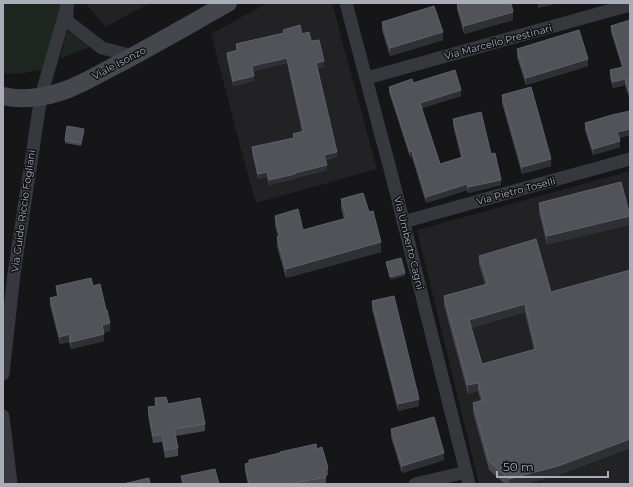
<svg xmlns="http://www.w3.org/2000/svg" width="633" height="487" font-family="Montserrat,sans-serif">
<rect width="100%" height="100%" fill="#161618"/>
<g fill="#222225">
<polygon points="86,3 150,3 105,27"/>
<polygon points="267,3 332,3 377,169 256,203 239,142 211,34"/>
<polygon points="630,171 630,484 479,484 417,230"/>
</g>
<g fill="#1e261f">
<polygon points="3,3 66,3 48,69 16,74 3,73"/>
<polygon points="67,31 90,47 60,59"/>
</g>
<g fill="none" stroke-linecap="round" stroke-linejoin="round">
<g stroke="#37383d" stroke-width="13">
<polyline points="346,3 394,184 469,484"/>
<polyline points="67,9 67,21 102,48 133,56"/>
<polyline points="367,78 630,5"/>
<polyline points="403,222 630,159"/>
<polyline points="3,374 14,274 41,96 68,3"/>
<polyline points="3,416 11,484"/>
<polyline points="415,484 466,472"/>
</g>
<path stroke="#45474d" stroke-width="18" d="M3 96C23 101 47 97 66 90 85 83 106 70 124 61 159 42 194 22 228 3"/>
</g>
<g fill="#47494d" fill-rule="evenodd">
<polygon points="457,3 511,3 513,20 464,34 457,9"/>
<polygon points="630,20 630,100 625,85 613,88 610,77 610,70 622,67 611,32 611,26"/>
<polygon points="382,22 443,40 390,56 382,30"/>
<polygon points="283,30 302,34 311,41 324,67 318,68 337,157 326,160 327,170 295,178 295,179 269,185 267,177 258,179 252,152 252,147 293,138 293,134 302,132 287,63 253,71 254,81 233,86 227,58 227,53 236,51 236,44 283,33"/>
<polygon points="517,49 588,66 526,85 517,57"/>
<polygon points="413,83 461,96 421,108 440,164 461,158 453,125 453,119 491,154 501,185 468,193 467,190 426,203 412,157 410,157 389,92 389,87"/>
<polygon points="502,95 551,166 522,174 502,103"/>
<polygon points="585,123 630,135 619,138 620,147 593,155 585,130"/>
<polygon points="84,132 81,146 65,143 65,140"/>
<polygon points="621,182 547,245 539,212 539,203"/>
<polygon points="341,199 369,212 381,252 286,278 277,246 277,237 278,237 275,225 275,216 303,230 344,219 341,208"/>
<path d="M479 256 551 292 630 270V448L558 475 524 484H505L489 470 473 412V403L481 401 478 391 468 394 444 305V296L485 284 479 264ZM525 312 534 350 482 364 471 328Z"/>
<polygon points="56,286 93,286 110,331 104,332 104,341 71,349 69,342 60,344 50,305 50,298 57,296"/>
<polygon points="372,301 419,406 398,411 372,309"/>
<polygon points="155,398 168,404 205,424 205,431 176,436 178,448 178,456 165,458 162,442 153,443 148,415 148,407 155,406"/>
<polygon points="391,429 444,460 402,473 391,437"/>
<polygon points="317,449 328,468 328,475 326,476 326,484 248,484 245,471 245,464 249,463 249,460"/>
</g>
<g fill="#2f3033">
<polygon points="538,3 560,3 538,8"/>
<polygon points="513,12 513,20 464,34 464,26"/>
<polygon points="443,32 443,40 390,56 390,48"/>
<polygon points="287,58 287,63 252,72 252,66"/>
<polygon points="588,59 588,66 526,85 526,78"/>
<polygon points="324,61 324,67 316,68 316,63"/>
<polygon points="254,76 254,81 233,86 233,81"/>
<polygon points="625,79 625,85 613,88 613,82"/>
<polygon points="461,90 461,96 420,109 420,103"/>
<polygon points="630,129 630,135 617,138 617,132"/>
<polygon points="620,141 620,147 593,155 593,149"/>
<polygon points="412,151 412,157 410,157 410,152"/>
<polygon points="337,152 337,157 324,160 324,155"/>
<polygon points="551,159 551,166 522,174 522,167"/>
<polygon points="327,165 327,170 295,178 295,179 269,185 269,180 295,173"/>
<polygon points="267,172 267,177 258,179 258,174"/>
<polygon points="501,180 501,185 468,193 468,187"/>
<polygon points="467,184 467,190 426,203 426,197"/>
<polygon points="630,216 630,225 547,245 547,236"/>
<polygon points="381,242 381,252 286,278 286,269"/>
<polygon points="405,273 405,276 390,280 390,277"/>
<polygon points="525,304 525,312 469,329 469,320"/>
<polygon points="110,323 110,331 102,333 102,325"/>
<polygon points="69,334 69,342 60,344 60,337"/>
<polygon points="104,334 104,341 71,349 71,342"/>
<polygon points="478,383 478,391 468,394 468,385"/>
<polygon points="419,399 419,406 398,411 398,404"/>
<polygon points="630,439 630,448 558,475 524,484 509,484 509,479"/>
<polygon points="444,453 444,460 402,473 402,466"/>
</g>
<g fill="#525359" stroke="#5f6168" fill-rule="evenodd">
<polygon points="457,3 511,3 513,12 464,26"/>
<polygon points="434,6 443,32 390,48 382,22"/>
<polygon points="630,20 630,94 625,79 613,82 610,70 623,67 611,26"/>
<polygon points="300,25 302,34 309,32 311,41 319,40 324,61 316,63 337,152 324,155 327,165 295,173 295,174 269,180 267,172 258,174 252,147 294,138 293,134 304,131 287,58 252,66 254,76 233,81 227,53 238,50 236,44 284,33 283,30"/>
<polygon points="579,30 588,59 526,78 517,49"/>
<polygon points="455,70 461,90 420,103 440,164 463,157 453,119 481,112 491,154 495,153 501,180 468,187 467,184 426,197 412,151 410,152 389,87 412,79 413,83"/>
<polygon points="531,87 551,159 522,167 502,95"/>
<polygon points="630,111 630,129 617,132 620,141 593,149 585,123 612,115"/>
<polygon points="67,126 84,129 81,143 65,140"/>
<polygon points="621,182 630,216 547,236 539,203"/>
<polygon points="363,193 369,212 373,211 381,242 286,269 277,237 280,236 275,216 298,209 303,230 347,218 341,199"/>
<path d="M536 239 551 292 630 270V439L558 466 509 479 489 461 473 403 483 400 478 383 468 385 444 296 488 284 479 256ZM525 304 536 349 482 364 469 320Z"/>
<polygon points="401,258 405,273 390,277 386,262"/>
<polygon points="91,278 93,286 100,284 106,310 107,310 110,323 102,325 104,334 71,342 69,334 60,337 50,298 58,296 56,286"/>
<polygon points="394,296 419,399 398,404 372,301"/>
<polygon points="166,397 168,404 200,398 205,424 174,429 178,448 165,450 162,434 153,436 148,407 156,406 155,398"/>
<polygon points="434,417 444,453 402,466 391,429"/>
<polygon points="316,444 317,449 322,447 328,468 324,469 326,477 294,483 294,484 249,484 245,464 249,463 249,460 280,453 280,452"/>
<polygon points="215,469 219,484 183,484 181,476"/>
<polygon points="149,478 150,484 123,484"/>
</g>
<g text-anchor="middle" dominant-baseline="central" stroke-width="3" stroke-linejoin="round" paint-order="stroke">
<g font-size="10" fill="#a8adb8" stroke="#111113">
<text transform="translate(498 42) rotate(-15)">Via Marcello Prestinari</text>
<text transform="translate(119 63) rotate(-28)">Viale Isonzo</text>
<text transform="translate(516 191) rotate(-15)">Via Pietro Toselli</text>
<text transform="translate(23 211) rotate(-82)">Via Guido Riccio Fogliani</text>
<text transform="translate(409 243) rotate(76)">Via Umberto Cagni</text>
</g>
</g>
<rect width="633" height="487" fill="none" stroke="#a8adb8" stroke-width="8"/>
<path d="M497 471v6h111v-6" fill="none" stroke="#a8adb8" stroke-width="2"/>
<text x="503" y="471" font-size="12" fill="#a8adb8" stroke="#111113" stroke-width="3" paint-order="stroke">50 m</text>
</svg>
